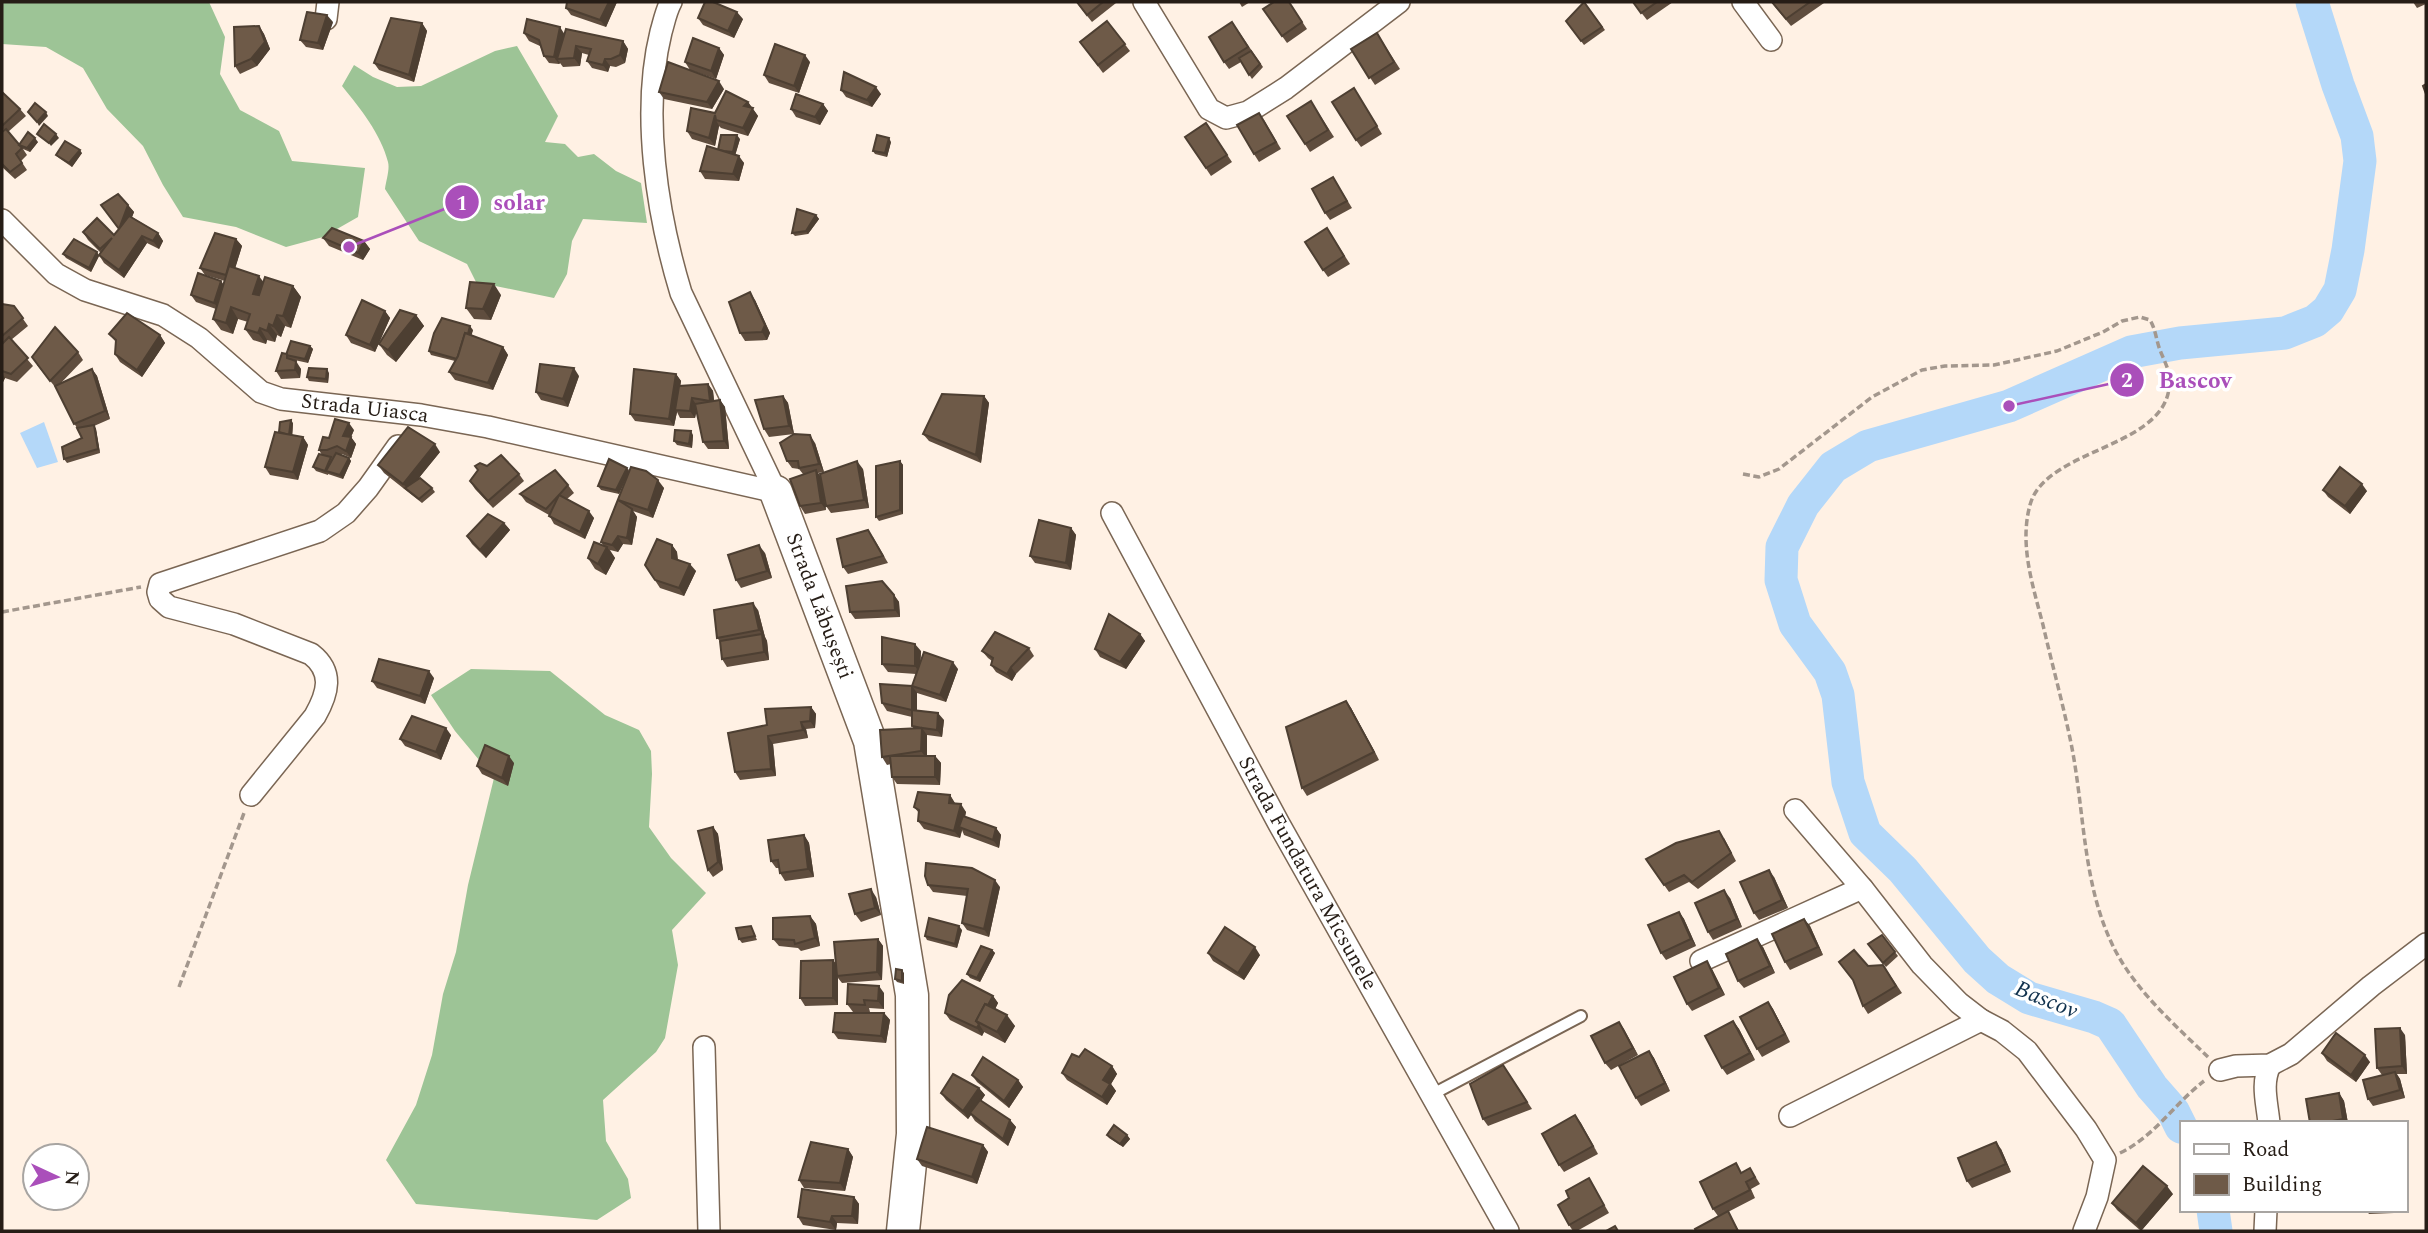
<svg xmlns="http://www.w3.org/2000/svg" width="2428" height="1233" font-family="Spectral,serif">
<rect width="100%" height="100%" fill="#fff1e4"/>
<g fill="#9dc496">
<polygon points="2,2 209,2 225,37 220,74 240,110 279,131 292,161 365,168 358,217 323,237 286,247 236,227 183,217 163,185 143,146 107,109 83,68 46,47 2,44"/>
<path d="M517 46 558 116 545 142 565 144 578 157 594 154 616 171 641 183 647 223 583 219 572 241 567 274 554 298 476 282 467 264 419 241 385 189C386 181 390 169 388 162 381 134 360 108 342 86L354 65 373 77 397 87 421 86 495 51Z"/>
<polygon points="471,669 550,671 605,715 639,730 651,751 652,774 649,827 671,858 706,893 672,930 678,965 665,1038 656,1052 603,1100 606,1141 628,1179 631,1198 597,1220 416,1204 386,1160 416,1105 432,1055 443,994 456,952 468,885 494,778 455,731 431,695"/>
</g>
<polygon fill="#b4d8f9" points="44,422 58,462 37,468 20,433"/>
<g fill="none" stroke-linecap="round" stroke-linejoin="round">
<g stroke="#b4d8f9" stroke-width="33">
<polyline points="2181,1127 2173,1111 2152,1087 2110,1024 2094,1017 2029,998 1998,979 1977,960 1903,870 1865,833 1848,782 1838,695 1830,672 1795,624 1781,580 1782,547 1803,505 1833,467 1868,446 2009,406 2131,352 2180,343 2285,333 2315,321 2328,310 2340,290 2348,250 2360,161 2357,136 2338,85 2312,2"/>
<polyline points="2213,1210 2216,1231"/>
</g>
<g stroke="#7a6654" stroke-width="14">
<polyline id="lane" points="1431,1095 1581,1016"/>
</g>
<g stroke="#7a6654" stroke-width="24">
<g id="street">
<path d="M671 2C666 11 664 22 661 32 641 113 657 214 681 293L776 492"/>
<polyline points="1144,2 1209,109 1226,118 1248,112 1286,88 1399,2"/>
<polyline points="1743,2 1771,40"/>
<polyline points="326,19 328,2"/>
<path id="s1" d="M2 220 56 274 85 290 163 315 199 338 261 392 281 399 421 415 488 427 776 492"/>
<path id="s2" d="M1112 513 1279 824 1508 1231"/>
<path d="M251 795 315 716C328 693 334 672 311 654L234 624 169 607 160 599 158 592 160 584 320 531 346 513 368 488 398 446"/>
<polyline points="1795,810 1862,888 1922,965 1959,1003 1981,1020 2002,1031 2027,1051 2086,1129 2105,1160 2097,1197 2084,1231"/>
<polyline points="1701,961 1862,888"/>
<polyline points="704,1047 709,1231"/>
<polyline points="2220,1070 2236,1066 2270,1065 2291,1054 2371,986 2426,944"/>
<polyline points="1790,1116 1981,1020"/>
<path d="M2269 1123C2267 1102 2261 1084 2270 1065"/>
<polyline points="2265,1231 2266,1210"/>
</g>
</g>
<g stroke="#7a6654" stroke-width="35">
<g id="secondary">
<path id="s3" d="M776 492 870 741 912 995 913 1134 903 1231"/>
</g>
</g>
<g stroke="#a3978d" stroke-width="3.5" stroke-dasharray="7 3.5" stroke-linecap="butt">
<path d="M1743 474 1759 477 1779 469 1872 397 1922 370 1945 366 1994 365 2057 351 2103 332 2122 321 2140 317 2150 320C2156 330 2156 340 2160 350 2163 358 2168 367 2169 375 2178 449 2046 445 2030 505 2019 545 2033 586 2043 625 2052 664 2063 704 2071 743 2085 812 2082 886 2115 950 2137 992 2175 1025 2208 1057"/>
<polyline points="2,612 141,587"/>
<polyline points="179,987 244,813"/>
<path d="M2120 1153C2155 1136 2174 1104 2204 1081"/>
</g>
<use href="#lane" stroke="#fff" stroke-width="10"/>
<use href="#street" stroke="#fff" stroke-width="21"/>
<use href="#secondary" stroke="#fff" stroke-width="32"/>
</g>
<g fill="#5f4d3e">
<polygon points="617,2 606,27 571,15 566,8"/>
<polygon points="1076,2 1115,2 1116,3 1092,22"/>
<polygon points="1239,2 1250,2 1242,7"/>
<polygon points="1289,2 1307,29 1287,43 1263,9"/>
<polygon points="1584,2 1605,30 1584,45 1566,21"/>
<polygon points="1633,2 1673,2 1647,20"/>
<polygon points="1771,2 1823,2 1824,3 1791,26"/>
<polygon points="2413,2 2426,2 2426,4 2417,8"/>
<polygon points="698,18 743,19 734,38 703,25"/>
<polygon points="1107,21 1130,51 1103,73 1080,42"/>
<polygon points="333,22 323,50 306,47 300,40"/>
<polygon points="422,23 427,31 414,82 379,70 374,63"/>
<polygon points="259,26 264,34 270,49 257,66 240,74 235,66"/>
<polygon points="1237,29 1263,67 1252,79 1241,62 1229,69 1224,62"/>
<polygon points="524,33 565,34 623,41 628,49 625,63 616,67 610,66 608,72 592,68 587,61 589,55 582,53 580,66 563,67 560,63 559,64 549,63 544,56 540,46 529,41"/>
<polygon points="1382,41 1400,69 1375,85 1351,49"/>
<polygon points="719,48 724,55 716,79 690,70 685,62"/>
<polygon points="810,62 799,93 769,83 764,75"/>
<polygon points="724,89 712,109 664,99 659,92"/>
<polygon points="841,90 881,94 872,107 846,97"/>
<polygon points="2,92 20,109 26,116 8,132 19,144 38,142 30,152 23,149 27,155 21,161 27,170 15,179 2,167 2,132 4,131 2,128"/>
<polygon points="1359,96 1382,134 1361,147 1356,140"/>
<polygon points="748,102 758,116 748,136 721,128 719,126 715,146 692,139 687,131 715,113"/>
<polygon points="823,104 828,111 820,125 796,117 791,109"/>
<polygon points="1316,109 1334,137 1310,152 1305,144"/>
<polygon points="1264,120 1281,149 1259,162 1254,154"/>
<polygon points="1206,123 1232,162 1211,176 1185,137"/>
<polygon points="740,139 735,155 744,163 739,181 705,179 700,171 718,149"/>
<polygon points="891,142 887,157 875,154 873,151"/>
<polygon points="82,153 72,167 59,158 56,155"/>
<polygon points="1333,177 1352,208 1330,220 1325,213"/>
<polygon points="128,205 134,212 132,217 158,233 163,241 159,249 147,243 124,278 104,263 99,255 101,253 88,240 83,232 114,235 119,229"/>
<polygon points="816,215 819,219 808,234 795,236 792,233"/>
<polygon points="1332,236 1350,264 1328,277 1323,270"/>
<polygon points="323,238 364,241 370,249 363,260 329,246"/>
<polygon points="236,239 242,246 235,268 263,282 293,286 301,297 291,328 285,326 281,337 277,335 275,342 267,340 266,344 253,340 245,329 248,322 238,319 233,334 221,330 213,319 216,309 196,302 191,295 224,284 225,281 205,275 200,268"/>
<polygon points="97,252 99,256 91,272 66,258 63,254"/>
<polygon points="501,295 491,320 474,319 466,308"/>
<polygon points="755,300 770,333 767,340 745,341 740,333"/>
<polygon points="2,304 14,306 28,326 11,340 33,366 17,382 5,378 2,384"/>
<polygon points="385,311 390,318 375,352 351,343 346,335"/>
<polygon points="416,315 424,326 396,362 387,355 379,344"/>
<polygon points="473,330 471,335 503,347 508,355 493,390 455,380 449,372 455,361 431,355 429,351"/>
<polygon points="109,334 160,335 165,343 142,377 120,362 115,354 116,342"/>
<polygon points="310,346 313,349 308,363 290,359 301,369 300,378 281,379 276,371 287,354"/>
<polygon points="78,352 83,360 60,384 92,369 97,376 110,419 94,426 96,429 100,453 67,463 64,459 82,438 56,388 37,365"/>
<polygon points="329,373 328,383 309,381 307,377"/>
<polygon points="676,374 681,381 680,386 708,384 713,391 714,401 720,400 725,407 729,449 708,449 703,442 697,410 695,418 680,418 677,412 674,426 635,421 630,414"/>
<polygon points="579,376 568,407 541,400 536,392"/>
<polygon points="783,396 788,403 794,434 769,437 764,429"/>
<polygon points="984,396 989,403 981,463 929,441 923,434"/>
<polygon points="293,423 292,435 303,437 308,445 298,480 270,475 265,467 279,432"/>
<polygon points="354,430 351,437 356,444 351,458 342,454 341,455 349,458 351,461 343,479 328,474 328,475 316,471 313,467 322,455 319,450 329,438"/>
<polygon points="693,435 692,448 677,445 674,441"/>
<polygon points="815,443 824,472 818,473 820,477 863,469 869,508 831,513 826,506 822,485 826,510 805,514 800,506 803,474 799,469 792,468 787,461"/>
<polygon points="440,452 418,479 432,488 435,492 422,503 384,473 378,465"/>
<polygon points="900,461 903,465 903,514 879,521 876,517"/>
<polygon points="487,466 519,474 524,481 493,508 475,489 470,481 478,470"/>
<polygon points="631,467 664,488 653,518 633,511 637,517 632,545 623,544 618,552 610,550 615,558 606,575 595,569 588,558 603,545 601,542"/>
<polygon points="627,468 629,472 619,494 601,490 598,486"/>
<polygon points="568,485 574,493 567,499 594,518 585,539 554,524 549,515 526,502 520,494"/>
<polygon points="2323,490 2367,491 2350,514 2328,497"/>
<polygon points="504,523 510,530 486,558 472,544 467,536"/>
<polygon points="1071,528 1076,535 1071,570 1035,563 1030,556"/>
<polygon points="873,537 888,563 848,574 843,567"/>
<polygon points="672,545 677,552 678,560 696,571 684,596 660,588 645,565"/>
<polygon points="765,553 772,578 741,588 736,580"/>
<polygon points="894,595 899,602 900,617 855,619 850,612"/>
<polygon points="758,610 765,637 767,641 769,660 727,667 722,659 720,641 717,638"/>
<polygon points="1140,634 1145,641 1126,669 1100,657 1095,649"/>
<polygon points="1029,648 1034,656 1016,674 1012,681 996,672 991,665 992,661 988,658 982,651"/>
<polygon points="921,651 920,662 958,669 946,702 917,693 917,711 944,720 942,737 927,735 927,756 935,756 941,763 940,785 897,784 892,777 891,764 887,765 882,757 913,728 912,726 912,717 887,711 882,703 912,686 916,674 888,672 882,664"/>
<polygon points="434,678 425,704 377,688 372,681"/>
<polygon points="1346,701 1351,708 1379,760 1307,796 1302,788"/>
<polygon points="811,707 816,714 815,728 806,729 808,738 773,744 776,776 740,780 735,772 767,725"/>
<polygon points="451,735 441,760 405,746 400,739"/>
<polygon points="514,763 508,786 482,774 477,766"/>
<polygon points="950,795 955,804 966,812 965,817 996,828 1001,835 999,848 964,835 962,830 960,838 924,829 918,821 919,813 914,807"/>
<polygon points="713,827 718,834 723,870 713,877 708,870"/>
<polygon points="804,835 809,843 814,877 785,881 780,873 779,868 776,868 771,861"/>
<polygon points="1724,838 1736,861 1698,889 1689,882 1669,892 1646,859"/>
<polygon points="1774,877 1788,908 1759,920 1754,913"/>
<polygon points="928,885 1000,887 989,937 967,930 962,923 967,896 933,892"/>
<polygon points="876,897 881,915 861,922 855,914"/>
<polygon points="1730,898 1742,927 1713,940 1708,932"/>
<polygon points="1679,912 1684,919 1696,946 1666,960 1661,953"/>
<polygon points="810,916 816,924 820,946 801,951 798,948 779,946 773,939"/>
<polygon points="1804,919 1810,926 1823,955 1790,970 1785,962"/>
<polygon points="751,926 757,940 742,943 739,939"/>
<polygon points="962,930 957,948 927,940 925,936"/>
<polygon points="1882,935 1898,956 1886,967 1868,944"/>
<polygon points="878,939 883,946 882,980 842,983 838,978 838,1005 805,1006 800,998 833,960 836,964"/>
<polygon points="1763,947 1775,973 1744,988 1738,981"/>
<polygon points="992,950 995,953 980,982 970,978 967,974"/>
<polygon points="1208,953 1260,955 1244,980 1213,961"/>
<polygon points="1883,965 1902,993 1868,1014 1863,1006 1868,966"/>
<polygon points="1712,969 1725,995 1692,1011 1687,1004"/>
<polygon points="904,973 904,984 897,982 895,979"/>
<polygon points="884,993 884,1009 869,1008 870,1012 853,1012 847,1004"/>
<polygon points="993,996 998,1003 995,1009 1015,1026 1005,1043 984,1032 982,1036 950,1020 945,1013"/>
<polygon points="1768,1002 1773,1009 1790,1042 1762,1057 1757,1049"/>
<polygon points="884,1013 890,1020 886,1043 838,1039 833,1032"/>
<polygon points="1733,1021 1739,1029 1755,1060 1727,1075 1722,1068"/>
<polygon points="1619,1022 1638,1055 1611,1070 1605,1063"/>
<polygon points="2405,1035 2407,1074 2397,1074 2400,1079 2405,1098 2373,1106 2368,1099 2382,1075 2377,1068"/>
<polygon points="1649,1051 1654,1058 1670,1091 1641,1106 1636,1098"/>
<polygon points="2322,1053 2370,1062 2356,1082 2327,1061"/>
<polygon points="1079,1057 1112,1066 1117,1074 1111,1084 1116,1091 1107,1105 1067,1080 1062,1073"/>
<polygon points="1508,1072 1532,1109 1488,1126 1483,1119"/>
<polygon points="972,1075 1018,1080 1023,1087 1009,1108 977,1082"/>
<polygon points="979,1088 985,1095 981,1101 1010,1120 1016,1127 1008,1146 975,1121 971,1115 968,1119 946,1100 941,1093"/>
<polygon points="2339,1093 2344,1101 2348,1123 2310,1123"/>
<polygon points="1575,1115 1598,1154 1564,1172 1559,1165"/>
<polygon points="1107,1135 1127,1135 1130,1139 1123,1147 1109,1138"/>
<polygon points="983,1145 988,1152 977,1184 922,1166 917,1159"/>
<polygon points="848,1149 853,1157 845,1191 804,1188 799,1180"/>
<polygon points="2001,1149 2011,1172 1972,1188 1967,1181"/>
<polygon points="1742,1172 1755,1176 1760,1184 1751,1189 1755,1198 1728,1212 1739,1231 1696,1231 1718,1216 1713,1209"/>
<polygon points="1589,1178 1609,1213 1577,1231 1573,1231 1569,1225 1569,1198"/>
<polygon points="2173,1194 2141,1231 2117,1210 2112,1203"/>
<polygon points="854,1197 859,1204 858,1224 837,1223 836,1230 803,1225 798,1217"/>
<polygon points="2366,1210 2394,1210 2394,1213 2369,1214"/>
</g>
<g fill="#4d3f32">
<polygon points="609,2 617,2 606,27 600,20"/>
<polygon points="737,12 743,19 734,38 728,31"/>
<polygon points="327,15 333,22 323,50 318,43"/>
<polygon points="422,23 427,31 414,82 409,75"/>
<polygon points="259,26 264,34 270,49 257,66 251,59"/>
<polygon points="560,27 565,35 557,59 560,63 559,64 554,57"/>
<polygon points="623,41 628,49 625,63 620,55"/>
<polygon points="576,46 582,53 580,66 574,58"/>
<polygon points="719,48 724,55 716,79 711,71"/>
<polygon points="805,55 810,62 799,93 794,86"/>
<polygon points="605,59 610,66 608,72 603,65"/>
<polygon points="719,81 724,89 712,109 707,102"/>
<polygon points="876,87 881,94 872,107 867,100"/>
<polygon points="748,102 758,116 748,136 743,128 744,106"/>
<polygon points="823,104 828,111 820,125 815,117"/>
<polygon points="46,112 48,116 39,126 37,122"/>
<polygon points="715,115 716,120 719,126 715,146 709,138"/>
<polygon points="56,134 59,138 51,146 49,143"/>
<polygon points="737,135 740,139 735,156 733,152"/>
<polygon points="35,138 38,142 30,152 27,148"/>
<polygon points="889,138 891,142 887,157 885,153"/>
<polygon points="80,150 82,153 72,167 69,163"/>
<polygon points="739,156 744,163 739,181 733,174"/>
<polygon points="128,205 134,212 124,237 119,229"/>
<polygon points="816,215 819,219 808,234 806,231"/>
<polygon points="158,233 163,241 159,249 153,241"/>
<polygon points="142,236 147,243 124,278 119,270"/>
<polygon points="236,239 242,246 231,282 226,275"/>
<polygon points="364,241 370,249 363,260 358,253"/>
<polygon points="97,252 99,256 91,272 89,268"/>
<polygon points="259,276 267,287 261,305 253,294"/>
<polygon points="221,281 227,289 220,310 214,303"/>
<polygon points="494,284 501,295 491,320 483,309"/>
<polygon points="293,286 301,297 291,328 283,316"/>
<polygon points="750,292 755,300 770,333 767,340 762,332"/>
<polygon points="231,307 238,319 233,334 226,323"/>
<polygon points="385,311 390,318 375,352 370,345"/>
<polygon points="277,315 285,326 281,337 273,326"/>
<polygon points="416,315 424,326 396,362 388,350"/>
<polygon points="269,324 277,335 275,342 267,331"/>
<polygon points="470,326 473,330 464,363 461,360"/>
<polygon points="260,328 267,340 266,344 258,333"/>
<polygon points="160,335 165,343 142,377 137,370"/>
<polygon points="310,346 313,349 308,363 305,359"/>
<polygon points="503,347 508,355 493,390 488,383"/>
<polygon points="296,361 301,369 300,378 295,370"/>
<polygon points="574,368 579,376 568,407 563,399"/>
<polygon points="92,369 97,376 110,419 105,411"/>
<polygon points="327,369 329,373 328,383 326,379"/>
<polygon points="2,373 5,378 2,384"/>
<polygon points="676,374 681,381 677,410 675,410 677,412 674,426 669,419"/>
<polygon points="708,384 713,391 715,409 710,401"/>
<polygon points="783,396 788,403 794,434 789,426"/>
<polygon points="984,396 989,403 981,463 976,455"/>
<polygon points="692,398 697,406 695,418 690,411"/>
<polygon points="720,400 725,407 729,449 724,441"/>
<polygon points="291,420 293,423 292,441 289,438"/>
<polygon points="349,423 354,430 351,437 356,444 351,458 346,451 343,436"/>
<polygon points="94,425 96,429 100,453 98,449"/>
<polygon points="691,431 693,435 692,448 689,444"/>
<polygon points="810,435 815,443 824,472 819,464"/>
<polygon points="303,437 308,445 298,480 293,472"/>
<polygon points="435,444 440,452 409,490 403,484"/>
<polygon points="349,458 351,461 343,479 340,475"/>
<polygon points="857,461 863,469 869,508 864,500"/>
<polygon points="900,461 903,465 903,514 900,510"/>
<polygon points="627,468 629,472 619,494 616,490"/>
<polygon points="816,470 821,477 826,510 821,503"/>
<polygon points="658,480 664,488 653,518 648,510"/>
<polygon points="2362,484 2367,491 2350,514 2345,506"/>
<polygon points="632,509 637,517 632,545 627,538"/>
<polygon points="589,511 594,518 585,539 580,532"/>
<polygon points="504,523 510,530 486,558 480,550"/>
<polygon points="1071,528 1076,535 1071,570 1066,563"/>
<polygon points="618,536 623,544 618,552 612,545"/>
<polygon points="672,545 677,552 678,566 672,558"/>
<polygon points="759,545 765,553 772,578 767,571"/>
<polygon points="607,547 615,558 606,575 598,564"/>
<polygon points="690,564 696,571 684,596 679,588"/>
<polygon points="894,595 899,602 900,617 895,610"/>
<polygon points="753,603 758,610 765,637 767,641 769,660 764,652 762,634 759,630"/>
<polygon points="1140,634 1145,641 1126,669 1120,662"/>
<polygon points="915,644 921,651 920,674 915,666"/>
<polygon points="953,662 958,669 946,702 940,695"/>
<polygon points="1011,667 1016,674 1012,681 1007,674"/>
<polygon points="429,671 434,678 425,704 420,696"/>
<polygon points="912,686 917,693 917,718 912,710"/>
<polygon points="1346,701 1351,708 1379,760 1374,752"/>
<polygon points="811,707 816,714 815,728 810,721"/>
<polygon points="938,713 944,720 942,737 937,730"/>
<polygon points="801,722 806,729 808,738 803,730"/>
<polygon points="446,728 451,735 441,760 436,752"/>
<polygon points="922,728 927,735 927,759 921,751"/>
<polygon points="768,736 773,744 776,776 771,769"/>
<polygon points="509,756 514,763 508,786 502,778"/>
<polygon points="935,756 941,763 940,785 935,777"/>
<polygon points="950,795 955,803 954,810 949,803"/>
<polygon points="961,804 966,812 962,828 959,827 962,830 960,838 954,831"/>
<polygon points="713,827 718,834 723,870 718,862"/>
<polygon points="996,828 1001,835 999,848 993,840"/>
<polygon points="804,835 809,843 814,877 808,869"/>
<polygon points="1769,870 1774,877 1788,908 1782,900"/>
<polygon points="995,880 1000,887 989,937 984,929"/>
<polygon points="871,889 876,897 881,915 875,908"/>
<polygon points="1724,890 1730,898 1742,927 1737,919"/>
<polygon points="1679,912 1684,919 1696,946 1691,939"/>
<polygon points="810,916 816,924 820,946 815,938"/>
<polygon points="1804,919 1810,926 1823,955 1818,947"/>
<polygon points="959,926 962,930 957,948 955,944"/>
<polygon points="878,939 883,946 882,980 877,972"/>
<polygon points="1757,939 1763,947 1775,973 1770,966"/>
<polygon points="1255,947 1260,955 1244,980 1238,973"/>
<polygon points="992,950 995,953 980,982 977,978"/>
<polygon points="833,960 838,967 837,976 838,978 838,1005 833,998"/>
<polygon points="1707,961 1712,969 1725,995 1719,988"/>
<polygon points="902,970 904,973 904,984 902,981"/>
<polygon points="879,986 884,993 884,1009 878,1001"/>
<polygon points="993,996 998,1003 987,1026 979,1023"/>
<polygon points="1768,1002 1773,1009 1790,1042 1785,1034"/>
<polygon points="884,1013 890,1020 886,1043 881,1036"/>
<polygon points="1007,1015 1015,1026 1005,1043 997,1032"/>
<polygon points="1733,1021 1739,1029 1755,1060 1750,1053"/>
<polygon points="1619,1022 1624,1029 1638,1055 1633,1048"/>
<polygon points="979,1024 984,1032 982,1036 977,1028"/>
<polygon points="2400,1028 2405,1035 2407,1074 2402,1066"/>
<polygon points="1649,1051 1654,1058 1670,1091 1665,1083"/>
<polygon points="2365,1055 2370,1062 2356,1082 2351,1075"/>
<polygon points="1112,1066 1117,1074 1111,1084 1116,1091 1107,1105 1102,1097 1103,1080"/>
<polygon points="2395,1072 2400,1079 2405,1098 2400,1090"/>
<polygon points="1018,1080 1023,1087 1009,1108 1004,1101"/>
<polygon points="979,1088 985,1095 968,1119 963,1111"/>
<polygon points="2339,1093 2344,1101 2348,1123 2346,1123 2343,1119"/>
<polygon points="1575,1115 1581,1123 1598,1154 1593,1146"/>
<polygon points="1010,1120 1016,1127 1008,1146 1003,1139"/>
<polygon points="1127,1135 1130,1139 1123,1147 1120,1144"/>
<polygon points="1996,1142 2001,1149 2011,1172 2006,1164"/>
<polygon points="983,1145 988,1152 977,1184 972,1177"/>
<polygon points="848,1149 853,1157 845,1191 840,1183"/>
<polygon points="2167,1186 2173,1194 2141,1231 2136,1223"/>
<polygon points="854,1197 859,1204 858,1224 852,1216"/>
<polygon points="832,1216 837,1223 836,1230 830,1222"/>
</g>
<g fill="#6e5a48" stroke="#4d3f32" stroke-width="2">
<polygon points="567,2 609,2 600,20 566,8"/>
<polygon points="705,2 713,2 737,12 728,31 698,18"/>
<polygon points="1077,2 1103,2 1087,15"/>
<polygon points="1274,2 1289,2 1302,22 1282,36 1263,9"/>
<polygon points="1584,2 1602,27 1581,41 1566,21"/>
<polygon points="1633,2 1657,2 1641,13"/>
<polygon points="1772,2 1810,2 1786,19"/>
<polygon points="307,12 327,15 318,43 300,40"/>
<polygon points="391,18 422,23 409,75 374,63"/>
<polygon points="527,19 560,27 554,57 544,56 539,40 524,33"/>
<polygon points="1107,21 1125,44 1098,65 1080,42"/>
<polygon points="1232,22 1248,47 1224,62 1209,37"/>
<polygon points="259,26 265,42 251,59 235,66 234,27"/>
<polygon points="566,29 623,41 620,55 611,59 605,59 603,65 587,61 591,49 576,46 574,58 557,59"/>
<polygon points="1377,33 1394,62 1369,78 1351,49"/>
<polygon points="693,38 719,48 711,71 685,62"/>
<polygon points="775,44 805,55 794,86 764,75"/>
<polygon points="1251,51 1260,64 1249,75 1239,58"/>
<polygon points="668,62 719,81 707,102 659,92"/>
<polygon points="844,72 876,87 867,100 841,90"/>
<polygon points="2426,84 2426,94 2423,86"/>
<polygon points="1354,88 1377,126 1356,140 1332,102"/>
<polygon points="726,91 748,102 744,106 753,108 743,128 716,120 715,115 709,138 687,131 691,108 715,113"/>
<polygon points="2,92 20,109 2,126"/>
<polygon points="796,94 823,104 815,117 791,109"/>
<polygon points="1311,101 1328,130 1305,144 1287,116"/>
<polygon points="35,103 46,112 37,122 28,112"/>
<polygon points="1259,113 1276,142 1254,154 1237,125"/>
<polygon points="1206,123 1227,155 1206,168 1185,137"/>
<polygon points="44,124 56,134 49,143 37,134"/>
<polygon points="6,129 22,148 16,154 22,163 10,172 2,164 2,132"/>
<polygon points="28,132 35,138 27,148 19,145"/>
<polygon points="721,135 737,135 733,152 724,151 718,150"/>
<polygon points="877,135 889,138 885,153 873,151"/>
<polygon points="65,141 80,150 69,163 56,155"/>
<polygon points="707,146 739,156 733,174 700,171"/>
<polygon points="1333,177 1347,201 1325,213 1312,189"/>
<polygon points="118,194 128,205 119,229 129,216 158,233 153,241 142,236 119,270 99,255 112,238 100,249 83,232 97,218 114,235 119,229 101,205"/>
<polygon points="797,209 816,215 806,231 792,233"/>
<polygon points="332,228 364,241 358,253 323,238"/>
<polygon points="1327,228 1344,256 1323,270 1305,242"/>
<polygon points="215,233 236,239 226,275 200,268"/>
<polygon points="74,239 97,252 89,268 63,254"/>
<polygon points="229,266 259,276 253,294 259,295 265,277 293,286 283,316 277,315 273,326 269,324 267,331 260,328 258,333 245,329 250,314 231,307 226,323 213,319"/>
<polygon points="198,273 221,281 214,303 191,295"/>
<polygon points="470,282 494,284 483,309 466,308"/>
<polygon points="750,292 765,325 762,332 740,333 729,302"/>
<polygon points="362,300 385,311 370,345 346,335"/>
<polygon points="2,304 14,306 23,318 2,336"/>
<polygon points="400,310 416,315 388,350 379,344"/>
<polygon points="127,313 160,335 137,370 115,354 116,340 109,334"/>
<polygon points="442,318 470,326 468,334 465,333 457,359 429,351 434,333"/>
<polygon points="55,327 78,352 50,381 32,357"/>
<polygon points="465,333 503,347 488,383 449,372 458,356"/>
<polygon points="9,337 28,358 11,374 2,371 2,344"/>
<polygon points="291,341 310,346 305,359 286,355"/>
<polygon points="282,353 287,354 287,358 296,361 295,370 276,371"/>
<polygon points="540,364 574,368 563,399 536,392"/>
<polygon points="309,368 327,369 326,379 307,377"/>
<polygon points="92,369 105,411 74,424 55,386"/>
<polygon points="634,369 676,374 669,419 630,414"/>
<polygon points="708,384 710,401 692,398 690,411 675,410 679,386"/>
<polygon points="942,394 984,396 976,455 923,434"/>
<polygon points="783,396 789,426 764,429 755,400"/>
<polygon points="720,400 724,441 703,442 695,404"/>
<polygon points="335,419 349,423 343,436 351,437 346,451 337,446 327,450 319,450 323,437 329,438"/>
<polygon points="291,420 289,435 279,432 280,422"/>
<polygon points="94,425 98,449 64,459 62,447 82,438 77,428"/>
<polygon points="408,427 435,444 403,484 378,465"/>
<polygon points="675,430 691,431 689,444 674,441"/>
<polygon points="275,432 303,437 293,472 265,467"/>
<polygon points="794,434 810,435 819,464 799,468 798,461 787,461 780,443"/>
<polygon points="336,453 349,458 340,475 326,471"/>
<polygon points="319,454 331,457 325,471 313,467"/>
<polygon points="501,455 519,474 488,501 470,481 478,470 475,466 480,463 487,466"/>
<polygon points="609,459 627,468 616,490 598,486"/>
<polygon points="857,461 864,500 826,506 820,474"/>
<polygon points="900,461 900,510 876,517 876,466"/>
<polygon points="631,467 646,471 658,480 648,510 618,500 632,509 627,538 618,536 612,545 601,542"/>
<polygon points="2340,467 2362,484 2345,506 2323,490"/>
<polygon points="555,470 568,485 559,495 589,511 580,532 549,516 559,495 546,509 520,494"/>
<polygon points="816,470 821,503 800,506 790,479"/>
<polygon points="420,478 432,488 419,499 405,488"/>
<polygon points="488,514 504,523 480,550 467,536"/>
<polygon points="1039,520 1071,528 1066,563 1030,556"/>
<polygon points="868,530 883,556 843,567 837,539"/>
<polygon points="657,539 672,545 672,558 690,564 679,588 655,580 645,565"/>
<polygon points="594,542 607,547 598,564 588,558"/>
<polygon points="759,545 767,571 736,580 728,555"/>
<polygon points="882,581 894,595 895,610 850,612 846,586"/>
<polygon points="753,603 759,630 717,638 714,610"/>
<polygon points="1109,614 1140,634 1120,662 1095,649"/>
<polygon points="995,632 1029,648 1011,667 1007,674 991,665 993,658 982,651"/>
<polygon points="762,634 764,652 722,659 720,641"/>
<polygon points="882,637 915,644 915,666 882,664"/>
<polygon points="924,652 953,662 940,695 912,686"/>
<polygon points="379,659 429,671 420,696 372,681"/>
<polygon points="880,684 912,686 912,710 938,713 937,730 922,728 921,751 882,757 880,730 922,728 912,726 912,710 882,703"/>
<polygon points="1346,701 1374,752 1302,788 1286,727"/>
<polygon points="811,707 810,721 801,722 803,730 768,736 771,769 735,772 728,733 767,725 765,709"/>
<polygon points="412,716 446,728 436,752 400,739"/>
<polygon points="485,745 509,756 502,778 477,766"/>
<polygon points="890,756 935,756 935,777 892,777"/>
<polygon points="918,792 950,795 949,803 961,804 954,831 918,821 919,810 914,807"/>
<polygon points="963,816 996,828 993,840 959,827"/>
<polygon points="713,827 718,862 708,870 698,831"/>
<polygon points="1719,831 1731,853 1692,882 1684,875 1664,885 1646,859 1676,843"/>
<polygon points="804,835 808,869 780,873 778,860 771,861 768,840"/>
<polygon points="926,863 972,868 995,880 984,929 962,923 968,889 928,885 925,876"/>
<polygon points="1769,870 1782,900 1754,913 1740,882"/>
<polygon points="871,889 875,908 855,914 849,894"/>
<polygon points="1724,890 1737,919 1708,932 1695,903"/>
<polygon points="1679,912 1691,939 1661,953 1648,925"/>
<polygon points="810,916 815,938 795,944 794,940 773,939 773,918"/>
<polygon points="929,918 959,926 955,944 925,936"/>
<polygon points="1804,919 1818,947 1785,962 1772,934"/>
<polygon points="751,926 755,936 739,939 736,928"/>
<polygon points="1225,927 1255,947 1238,973 1208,953"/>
<polygon points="1882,935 1895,952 1883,963 1868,944"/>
<polygon points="878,939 877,972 837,976 834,942"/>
<polygon points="1757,939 1770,966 1738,981 1726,954"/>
<polygon points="981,946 992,950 977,978 967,974"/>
<polygon points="1854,950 1868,966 1883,965 1896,986 1863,1006 1853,980 1839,962"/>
<polygon points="833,960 833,998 800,998 801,961"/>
<polygon points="1707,961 1719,988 1687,1004 1674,977"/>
<polygon points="896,969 902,970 902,981 895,979"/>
<polygon points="962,980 993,996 988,1005 985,1004 976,1021 979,1024 977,1028 945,1013 949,995"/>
<polygon points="848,984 879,986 878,1001 864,1000 865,1005 847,1004"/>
<polygon points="1768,1002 1785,1034 1757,1049 1740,1017"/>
<polygon points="985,1004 1007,1015 997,1032 976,1021"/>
<polygon points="835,1013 884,1013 881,1036 833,1032"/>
<polygon points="1733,1021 1750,1053 1722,1068 1705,1036"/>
<polygon points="1619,1022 1633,1048 1605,1063 1591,1036"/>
<polygon points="2400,1028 2402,1066 2377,1068 2375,1029"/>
<polygon points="2336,1033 2365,1055 2351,1075 2322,1053"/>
<polygon points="1085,1049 1112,1066 1103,1080 1110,1084 1102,1097 1062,1073 1072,1054 1079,1057"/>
<polygon points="1649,1051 1665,1083 1636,1098 1619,1066"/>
<polygon points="983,1057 1018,1080 1004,1101 972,1075"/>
<polygon points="1503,1065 1527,1102 1483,1119 1470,1084"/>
<polygon points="2395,1072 2400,1090 2368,1099 2363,1080"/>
<polygon points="953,1074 979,1088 963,1111 941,1093"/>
<polygon points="2339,1093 2343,1119 2322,1123 2310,1123 2306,1099"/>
<polygon points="980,1100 1010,1120 1003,1139 970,1113"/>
<polygon points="1575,1115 1593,1146 1559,1165 1542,1134"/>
<polygon points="1114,1125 1127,1135 1120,1144 1107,1135"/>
<polygon points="927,1127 983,1145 972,1177 917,1159"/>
<polygon points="811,1142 848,1149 840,1183 799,1180"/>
<polygon points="1996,1142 2006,1164 1967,1181 1958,1158"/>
<polygon points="1736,1163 1741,1173 1750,1168 1755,1177 1746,1182 1750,1190 1713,1209 1700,1182"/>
<polygon points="2143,1166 2167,1186 2136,1223 2112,1203"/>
<polygon points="1589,1178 1604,1205 1569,1225 1558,1205 1569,1198 1566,1191"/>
<polygon points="802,1189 854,1197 852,1216 832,1216 830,1222 798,1217"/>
<polygon points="1728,1211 1738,1231 1696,1231 1695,1229"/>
<polygon points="1615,1226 1618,1231 1606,1231"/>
</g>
<g text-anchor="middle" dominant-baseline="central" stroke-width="7" stroke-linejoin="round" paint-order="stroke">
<g font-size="21" fill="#261d16" stroke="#fff">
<text stroke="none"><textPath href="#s1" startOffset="422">Strada Uiasca</textPath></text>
<text stroke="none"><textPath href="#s3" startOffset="122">Strada Lăbușești</textPath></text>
<text stroke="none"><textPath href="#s2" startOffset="410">Strada Fundatura Micsunele</textPath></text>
</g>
<g font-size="23" font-style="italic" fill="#10314d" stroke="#fff">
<text transform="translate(2046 1000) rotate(22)">Bascov</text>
</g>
</g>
<path fill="none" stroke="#aa4fba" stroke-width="2.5" d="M349 247L462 202M2009 406L2127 380"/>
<g fill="#aa4fba" stroke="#fff" stroke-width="2.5">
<circle cx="349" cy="247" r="7"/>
<circle cx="2009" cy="406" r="7"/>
<circle cx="462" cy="202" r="18"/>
<circle cx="2127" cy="380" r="18"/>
</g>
<g font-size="21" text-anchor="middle" font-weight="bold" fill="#fff">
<text x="462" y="210">1</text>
<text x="2127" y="387">2</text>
</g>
<g font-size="23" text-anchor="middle" font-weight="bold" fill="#aa4fba" stroke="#fff" stroke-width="7" stroke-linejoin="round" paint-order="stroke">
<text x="519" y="210">solar</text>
<text x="2195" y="388">Bascov</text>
</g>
<rect width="2428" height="1233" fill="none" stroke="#261d16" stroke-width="7"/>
<rect x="2180" y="1121" width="228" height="91" fill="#ffffff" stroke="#a8a5a2" stroke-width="2"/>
<rect x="2194" y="1144" width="35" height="10" fill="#ffffff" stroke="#a8a5a2" stroke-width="2"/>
<text x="2242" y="1156" font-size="21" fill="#261d16">Road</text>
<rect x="2194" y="1174" width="35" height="21" fill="#6e5a48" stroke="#a8a5a2" stroke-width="2"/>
<text x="2242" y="1191" font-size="21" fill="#261d16">Building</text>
<g transform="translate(56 1177) rotate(94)"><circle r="33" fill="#ffffff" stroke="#a8a5a2" stroke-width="2"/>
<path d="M0-5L12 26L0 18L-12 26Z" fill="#aa4fba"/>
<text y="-10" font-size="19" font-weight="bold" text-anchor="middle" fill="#261d16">N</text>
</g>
</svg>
